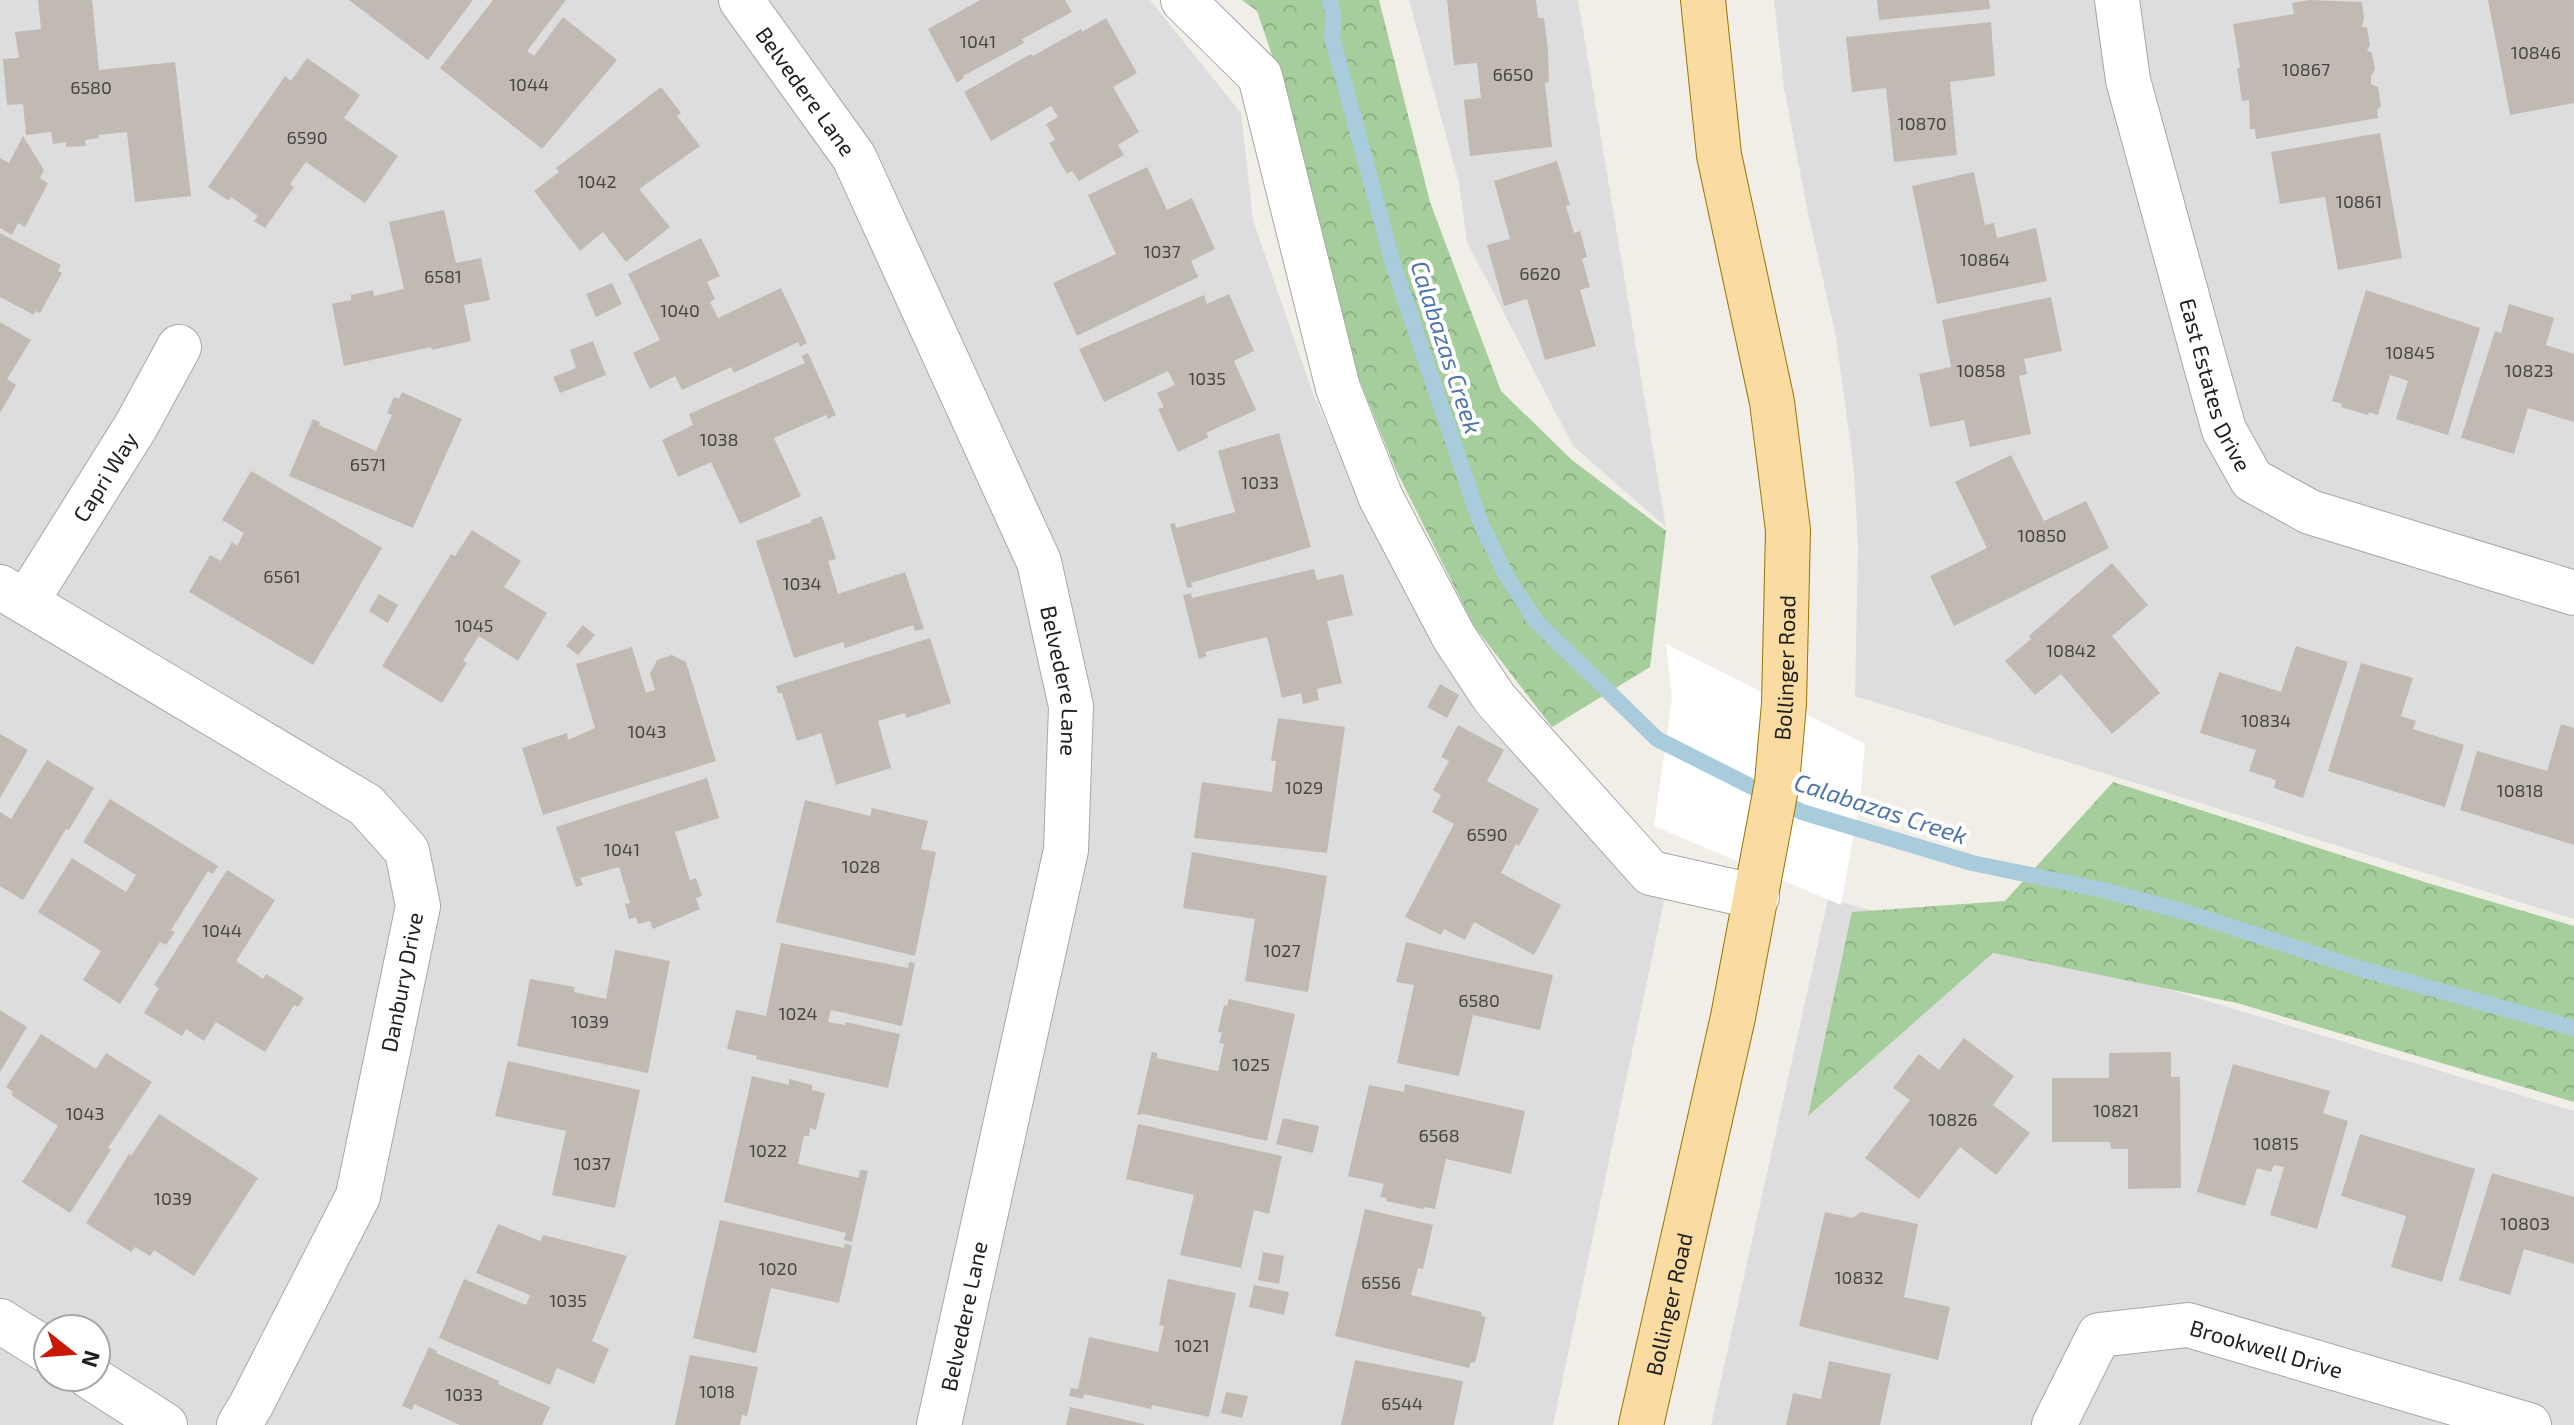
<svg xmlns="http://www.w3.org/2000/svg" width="2574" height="1425" font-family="'Exo 2',sans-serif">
<defs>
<pattern id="forest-crowns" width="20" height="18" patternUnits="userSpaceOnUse" patternTransform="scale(2)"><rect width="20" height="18" fill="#a6ce9c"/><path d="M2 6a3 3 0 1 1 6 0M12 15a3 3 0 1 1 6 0" fill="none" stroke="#8fb186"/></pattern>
</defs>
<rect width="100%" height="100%" fill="#f0eee6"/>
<g fill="#dedddd" fill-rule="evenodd">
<path d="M0 0H1150L1241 113 1253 220 1313 394 1396 577 1477 715 1538 780 1664 901 1553 1425H0ZM48 1329H96V1377H48Z"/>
<polygon points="1409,0 1578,0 1666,527 1573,446 1467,242 1459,183"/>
<polygon points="1774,0 2574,0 2574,919 1855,696 1858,547 1854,470 1836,337 1808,213 1784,88"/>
<polygon points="1828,899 2104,970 2574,1111 2574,1425 1711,1425"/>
</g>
<g fill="url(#forest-crowns)">
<polygon points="1242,0 1379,0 1430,202 1501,391 1572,460 1666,531 1650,667 1552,727 1474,626 1395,468 1353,364 1293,117 1257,11"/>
<polygon points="2113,782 2428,883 2574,926 2574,1102 2237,1003 1993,953 1808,1116 1852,912 2005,901"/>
</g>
<polygon fill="#fff" points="1666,644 1865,744 1860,799 1841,905 1654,826 1672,698"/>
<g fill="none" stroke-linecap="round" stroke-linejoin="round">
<polyline stroke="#a8ccdc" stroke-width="16" points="1330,0 1334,17 1332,37 1394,267 1481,524 1505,573 1534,619 1657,739 1802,812 1972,863 2103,890 2192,914 2358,968 2574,1028"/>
</g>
<g fill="#c1bab3">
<polygon points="38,0 92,0 99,70 175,62 191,196 135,202 127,132 98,135 99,138 85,140 86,146 66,147 66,142 53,144 51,132 26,135 23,104 7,105 3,59 19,58 15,32 41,29"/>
<polygon points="349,0 473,0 428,60"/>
<polygon points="493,0 566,0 527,51 534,56 563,17 617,60 542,149 440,68"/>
<polygon points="980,0 1065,0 1072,12 1022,39 1024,43 963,76 964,78 957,83 928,29"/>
<polygon points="1447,0 1536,0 1538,18 1544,18 1548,51 1549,82 1545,83 1552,147 1470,156 1464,100 1481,98 1477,63 1454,65"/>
<polygon points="1877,0 1989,0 1990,9 1879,20"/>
<polygon points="2309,0 2362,2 2364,18 2362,26 2367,28 2370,45 2367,50 2372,53 2375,70 2371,76 2371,84 2378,87 2381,106 2377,110 2378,118 2256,139 2255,129 2250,129 2249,100 2242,101 2237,68 2240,68 2233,24 2294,14 2292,3"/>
<polygon points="2488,0 2574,0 2574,103 2510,115"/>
<polygon points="1106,18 1137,73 1113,87 1139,132 1118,145 1124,155 1079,181 1072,171 1067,174 1049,143 1055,140 1046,124 1058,117 1051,106 991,141 964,92 1031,54 1033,56 1081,29 1082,32"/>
<polygon points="1991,22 1995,76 1950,82 1957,155 1894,162 1886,88 1852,92 1846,37"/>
<polygon points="307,58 360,95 344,118 398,156 365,203 306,162 290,184 294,187 265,228 254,221 258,216 231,197 229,201 208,187 285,76 291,81"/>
<polygon points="661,87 681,113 677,116 700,146 639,189 670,227 626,262 603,232 580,251 534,191 559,172 556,168"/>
<polygon points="2380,133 2402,258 2338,270 2325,197 2280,204 2271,152"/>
<polygon points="23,136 44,170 40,178 48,183 25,227 18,223 12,235 0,228 0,158 9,163"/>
<polygon points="1557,161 1570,205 1566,206 1574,233 1580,231 1587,257 1582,259 1590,287 1580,290 1596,346 1545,360 1527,299 1504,306 1487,245 1510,239 1494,181"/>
<polygon points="1147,167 1167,210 1192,198 1215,249 1191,261 1198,277 1077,336 1053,283 1116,254 1088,195"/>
<polygon points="1974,172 1985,225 1994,223 1997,238 2036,228 2047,281 1937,304 1912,186"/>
<polygon points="444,210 456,263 481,258 490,300 464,305 471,341 432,350 431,347 344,366 332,304 351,300 351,295 373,290 374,296 404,289 389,222"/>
<polygon points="0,233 61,265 58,271 62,273 40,313 36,311 34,315 0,297"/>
<polygon points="701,238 720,276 707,282 715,299 710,302 718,318 781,288 807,343 800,347 798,342 734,373 731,367 682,390 675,376 650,389 633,353 660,340 628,274"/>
<polygon points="612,283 622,304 596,317 586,294"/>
<polygon points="2366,290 2480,328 2448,435 2396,419 2408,381 2390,375 2378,415 2369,412 2368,415 2341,407 2342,404 2332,401"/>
<polygon points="1229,294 1254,351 1234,361 1256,410 1206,433 1209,437 1178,452 1158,409 1164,407 1157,393 1175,385 1168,371 1104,402 1079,349 1204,295 1207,304"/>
<polygon points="2051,297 2062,351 2024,359 2027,374 2019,376 2031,434 1970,447 1964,420 1930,427 1919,374 1951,367 1942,320"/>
<polygon points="2509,304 2554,318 2546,345 2574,354 2574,422 2528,408 2514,454 2461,438 2495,331 2501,333"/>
<polygon points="0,322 31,340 7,379 16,385 0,413"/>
<polygon points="593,341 606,375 560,393 553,377 576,368 570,350"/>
<polygon points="808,353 836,415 828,419 826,415 774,438 801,496 740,524 711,462 678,477 662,440 693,425 689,414 805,363 802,356"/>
<polygon points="402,392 462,419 413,528 289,476 313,419 320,422 319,425 376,451 392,415 387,413 394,397 399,399"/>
<polygon points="1279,433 1311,547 1191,583 1193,587 1187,588 1170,524 1175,523 1176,528 1235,512 1218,451"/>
<polygon points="2011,455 2044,521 2086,501 2109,548 1954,626 1930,576 1987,548 1955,482"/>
<polygon points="251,471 382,548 313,665 189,592 210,555 221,561 232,542 237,546 244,533 222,520"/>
<polygon points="822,516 836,559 828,561 838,594 905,572 924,629 915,631 913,625 845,648 843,642 794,658 756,541 812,522 811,520"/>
<polygon points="472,530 521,561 504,587 547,613 518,661 479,636 463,661 467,663 442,703 382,666 451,554 455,556"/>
<polygon points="2112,563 2148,605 2112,636 2160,693 2112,734 2061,674 2035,695 2005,661 2031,639 2029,636"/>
<polygon points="1314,569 1317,580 1343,574 1353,615 1327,621 1342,683 1317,689 1319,700 1303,704 1301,693 1282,698 1267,637 1205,652 1207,656 1199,659 1183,595 1191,593 1192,598"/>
<polygon points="379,594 398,605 388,623 369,611"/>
<polygon points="583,625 595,635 578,655 566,646"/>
<polygon points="930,638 951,703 906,718 905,713 878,721 891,768 836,785 821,733 797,741 782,693 778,693 776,686"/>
<polygon points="2296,646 2348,662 2303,798 2274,788 2276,780 2249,771 2256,750 2200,733 2219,672 2281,692"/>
<polygon points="632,647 646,693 655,690 650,674 657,660 672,655 686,662 716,761 543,815 522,748 567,733 568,740 595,728 576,664"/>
<polygon points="2361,663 2413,678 2401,716 2416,721 2413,729 2464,745 2445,807 2328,771"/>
<polygon points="1440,684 1459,695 1447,718 1427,707"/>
<polygon points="1278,718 1345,727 1327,853 1194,838 1202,782 1272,792 1276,761 1271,761"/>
<polygon points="2561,724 2574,728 2574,845 2460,810 2477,751 2547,771"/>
<polygon points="1458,725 1504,750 1487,781 1539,809 1519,846 1516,844 1501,873 1561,905 1534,955 1474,922 1465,940 1444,929 1441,935 1405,917 1454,824 1432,812 1441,795 1433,790 1449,761 1441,757"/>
<polygon points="0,734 28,750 0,798"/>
<polygon points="47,760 94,788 69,830 66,829 23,900 0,886 0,812 11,819"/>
<polygon points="707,778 719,818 675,832 690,880 696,878 702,896 696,898 700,909 653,929 650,921 638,924 636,917 629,919 625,904 630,903 619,867 580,878 583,885 576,887 556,827"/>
<polygon points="110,799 218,866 213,874 208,871 171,930 175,932 166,945 160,942 120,1004 83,980 101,951 38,912 72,858 126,892 136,875 83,842"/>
<polygon points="805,800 870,816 872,808 928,821 921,849 936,852 915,956 776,922"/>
<polygon points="1192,852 1327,876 1308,992 1245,981 1255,919 1183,908"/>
<polygon points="227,870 275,900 236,961 263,979 266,974 304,998 298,1007 294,1005 265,1052 216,1022 204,1041 186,1029 182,1036 144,1013 159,988 154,985"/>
<polygon points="1406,942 1553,975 1540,1030 1473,1015 1459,1076 1397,1063 1414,985 1396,982"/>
<polygon points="781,943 908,968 909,962 915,963 902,1026 831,1010 828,1022 845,1025 846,1022 900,1034 888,1088 756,1059 757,1056 727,1049 736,1010 766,1016"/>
<polygon points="615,950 670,961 648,1073 517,1046 530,979 575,987 574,992 606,999"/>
<polygon points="1229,999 1295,1014 1267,1141 1144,1114 1137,1115 1152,1052 1157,1053 1157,1058 1218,1071 1224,1044 1219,1043 1222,1033 1218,1031 1224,1005 1227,1006"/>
<polygon points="0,1010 27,1027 0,1072"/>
<polygon points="41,1034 96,1069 106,1053 152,1082 108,1148 111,1150 70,1213 22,1182 58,1126 11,1095 13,1092 6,1087"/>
<polygon points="1964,1038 2014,1076 1993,1105 2030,1133 1996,1175 1960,1147 1919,1199 1865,1158 1910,1100 1893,1088 1919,1054 1939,1070"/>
<polygon points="2171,1052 2171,1077 2180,1077 2181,1188 2128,1189 2128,1149 2111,1149 2110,1142 2052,1142 2052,1078 2109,1078 2109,1053"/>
<polygon points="508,1061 640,1090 615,1208 552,1195 566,1131 495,1116"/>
<polygon points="2233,1064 2330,1091 2323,1113 2348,1121 2317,1229 2270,1215 2284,1167 2274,1165 2271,1172 2257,1168 2245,1206 2197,1192"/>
<polygon points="752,1076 789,1085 789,1079 812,1085 812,1090 825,1093 816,1130 810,1128 809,1136 804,1136 798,1164 859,1178 860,1170 868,1171 852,1242 844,1240 846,1233 724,1202"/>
<polygon points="1405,1084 1525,1111 1511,1174 1446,1159 1435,1209 1424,1207 1423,1209 1386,1201 1387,1198 1380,1197 1384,1184 1348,1176 1369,1085 1404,1092"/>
<polygon points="159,1114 258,1178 194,1276 154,1250 150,1256 135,1247 131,1252 86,1223 129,1154 131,1156"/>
<polygon points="1283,1118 1319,1126 1313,1153 1276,1144"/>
<polygon points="1138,1124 1282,1156 1269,1214 1254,1210 1241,1268 1180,1255 1194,1195 1126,1179"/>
<polygon points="2360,1134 2475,1169 2442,1282 2391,1267 2406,1216 2341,1196"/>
<polygon points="2492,1173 2574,1197 2574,1264 2524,1249 2510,1295 2459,1280"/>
<polygon points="1365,1209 1433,1225 1423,1269 1418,1268 1411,1295 1482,1312 1481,1316 1486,1317 1475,1363 1471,1362 1469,1368 1335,1336"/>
<polygon points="1825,1212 1853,1218 1861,1212 1918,1224 1904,1297 1950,1307 1938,1360 1799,1326"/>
<polygon points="720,1220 844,1248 845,1243 852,1246 839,1303 771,1288 756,1353 693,1338"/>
<polygon points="498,1224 540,1241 543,1235 627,1256 592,1341 609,1349 594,1384 557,1368 550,1385 439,1338 464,1279 526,1305 530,1295 476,1273"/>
<polygon points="1263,1252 1284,1256 1279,1284 1258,1280"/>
<polygon points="1168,1279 1236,1293 1209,1417 1152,1405 1151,1409 1084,1394 1083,1399 1069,1396 1071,1388 1078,1389 1089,1337 1158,1352 1164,1326 1159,1325"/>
<polygon points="1254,1285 1289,1292 1284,1315 1249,1307"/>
<polygon points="429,1347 437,1351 436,1353 499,1381 498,1384 550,1407 542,1425 460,1425 414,1404 412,1410 402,1406"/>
<polygon points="690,1355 758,1367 747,1416 742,1415 740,1425 675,1425"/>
<polygon points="1355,1360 1463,1381 1454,1425 1341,1425"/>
<polygon points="1829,1361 1891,1374 1880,1425 1786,1425 1793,1393 1821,1399"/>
<polygon points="1226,1392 1248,1396 1242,1418 1221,1413"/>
<polygon points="1070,1407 1144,1424 1144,1425 1066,1425"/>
</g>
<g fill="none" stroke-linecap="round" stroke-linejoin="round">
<g stroke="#a7a7a7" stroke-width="46">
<g id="minor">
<path id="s1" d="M741 0 854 157 1039 562 1071 706 1066 850 939 1425"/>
<polyline points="1183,0 1260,76 1338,388 1381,498 1454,637 1495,699 1651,873 1757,897"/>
<path id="s2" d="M2117 0 2128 80 2205 362 2224 430 2252 480 2310 512 2574 593"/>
<polyline points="0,587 366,805 407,851 418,906 358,1196 251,1405 239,1425"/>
<path id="s3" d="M26 602 136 426 179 347"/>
<polyline points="0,1321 48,1351"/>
<polyline points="90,1377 165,1425"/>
<path id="s4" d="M2054 1425 2099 1335 2188 1325 2529 1425"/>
</g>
</g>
<g stroke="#987404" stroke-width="46">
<g id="major">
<path id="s5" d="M1641 1425 1733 1017 1777 783 1784 704 1788 530 1772 402 1719 155 1703 0"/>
</g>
</g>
<use href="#minor" stroke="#fff" stroke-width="44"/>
<use href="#major" stroke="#fadca2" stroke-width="44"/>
</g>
<g text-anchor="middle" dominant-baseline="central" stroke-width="8" stroke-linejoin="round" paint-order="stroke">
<g font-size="18" fill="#484645">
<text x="978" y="41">1041</text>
<text x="2536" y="52">10846</text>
<text x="2306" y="69">10867</text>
<text x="1513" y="74">6650</text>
<text x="529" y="84">1044</text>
<text x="91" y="87">6580</text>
<text x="1922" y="123">10870</text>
<text x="307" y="137">6590</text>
<text x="597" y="181">1042</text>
<text x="2359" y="201">10861</text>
<text x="1162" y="251">1037</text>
<text x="1985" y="259">10864</text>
<text x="1540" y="273">6620</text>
<text x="443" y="276">6581</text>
<text x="680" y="310">1040</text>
<text x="2410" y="352">10845</text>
<text x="1981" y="370">10858</text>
<text x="2529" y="370">10823</text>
<text x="1207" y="378">1035</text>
<text x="719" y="439">1038</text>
<text x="368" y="464">6571</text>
<text x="1260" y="482">1033</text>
<text x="2042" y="535">10850</text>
<text x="282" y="576">6561</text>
<text x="802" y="583">1034</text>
<text x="474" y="625">1045</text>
<text x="2071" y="650">10842</text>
<text x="2266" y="720">10834</text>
<text x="647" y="731">1043</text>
<text x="1304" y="787">1029</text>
<text x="2520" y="790">10818</text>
<text x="1487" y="834">6590</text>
<text x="622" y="849">1041</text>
<text x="861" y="866">1028</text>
<text x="222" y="930">1044</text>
<text x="1282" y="950">1027</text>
<text x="1479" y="1000">6580</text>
<text x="798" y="1013">1024</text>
<text x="590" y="1021">1039</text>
<text x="1251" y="1064">1025</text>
<text x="2116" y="1110">10821</text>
<text x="85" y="1113">1043</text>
<text x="1953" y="1119">10826</text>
<text x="1439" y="1135">6568</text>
<text x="2276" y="1143">10815</text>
<text x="768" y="1150">1022</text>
<text x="592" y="1163">1037</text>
<text x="173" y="1198">1039</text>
<text x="2525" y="1223">10803</text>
<text x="778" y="1268">1020</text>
<text x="1859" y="1277">10832</text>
<text x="1381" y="1282">6556</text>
<text x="568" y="1300">1035</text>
<text x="1192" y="1345">1021</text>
<text x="717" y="1391">1018</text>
<text x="464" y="1394">1033</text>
<text x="1402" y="1403">6544</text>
</g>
<g font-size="22" fill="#202020" stroke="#fff">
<text stroke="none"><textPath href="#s1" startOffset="112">Belvedere Lane</textPath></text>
<text stroke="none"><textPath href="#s2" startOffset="398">East Estates Drive</textPath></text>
<text stroke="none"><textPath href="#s3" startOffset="148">Capri Way</textPath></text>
<text stroke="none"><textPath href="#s5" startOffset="772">Bollinger Road</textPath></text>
<text stroke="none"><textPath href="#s1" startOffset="760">Belvedere Lane</textPath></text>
<text transform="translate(401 982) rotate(-79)">Danbury Drive</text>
<text stroke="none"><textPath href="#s5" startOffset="124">Bollinger Road</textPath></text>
<text transform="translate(963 1316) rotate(-78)">Belvedere Lane</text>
<text stroke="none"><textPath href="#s4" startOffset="272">Brookwell Drive</textPath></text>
</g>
<g font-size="24" font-style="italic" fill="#4e75ae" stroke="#fff">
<text transform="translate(1447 347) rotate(72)">Calabazas Creek</text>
<text transform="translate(1881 808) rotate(18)">Calabazas Creek</text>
</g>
</g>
<g transform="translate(72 1353) rotate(107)"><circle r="38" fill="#ffffff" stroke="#a6a6a6" stroke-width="2"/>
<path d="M0-6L14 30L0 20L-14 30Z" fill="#ca1705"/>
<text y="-12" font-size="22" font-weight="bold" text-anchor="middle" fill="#202020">N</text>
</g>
</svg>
